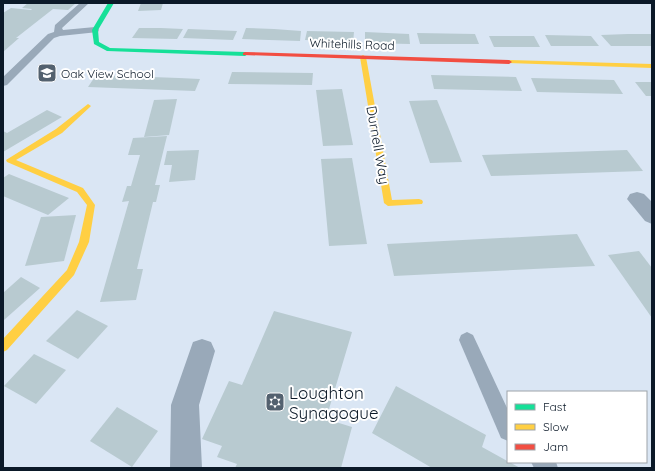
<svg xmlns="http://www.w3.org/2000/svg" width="655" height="471" font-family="Quicksand,sans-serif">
<rect width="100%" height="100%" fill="#dae6f4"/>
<g fill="#b8cad0">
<polygon points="28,3 76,3 68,10 53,9 16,38 19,38 3,52 3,13 11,8 31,10 32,9 22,8"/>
<polygon points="141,3 163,3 161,10 138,11"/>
<polygon points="139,28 161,28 183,29 177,39 132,38"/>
<polygon points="246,28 274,29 301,31 300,41 242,39"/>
<polygon points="188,29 213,30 237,31 233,40 183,38"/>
<polygon points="307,31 354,32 353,42 305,40"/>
<polygon points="365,32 409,34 410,44 365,43"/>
<polygon points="417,33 475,34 479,44 420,44"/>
<polygon points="628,34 652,34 652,46 611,46 601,35"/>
<polygon points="545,35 591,36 599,46 551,46"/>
<polygon points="489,36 534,36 540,47 494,47"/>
<polygon points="232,72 313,73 312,85 228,84"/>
<polygon points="96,75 179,78 200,79 195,91 88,87"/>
<polygon points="431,75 516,77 522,91 434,89"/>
<polygon points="531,78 614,80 623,94 537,92"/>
<polygon points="635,82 652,82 652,96 646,96"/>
<polygon points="342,89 353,145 323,146 316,90"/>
<polygon points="177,99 169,135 144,137 154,100"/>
<polygon points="437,100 449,129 462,162 430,163 409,101"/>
<polygon points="47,110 62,117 3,152 3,131 7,133"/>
<polygon points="167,136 155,185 160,185 156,202 153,202 137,269 143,269 136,300 100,302 129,201 122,202 127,186 131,186 140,155 128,155 133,138"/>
<polygon points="199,150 195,180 169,182 172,165 164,165 167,151"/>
<polygon points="627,150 643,171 491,176 482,155"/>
<polygon points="352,158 367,244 329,246 321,159"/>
<polygon points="9,174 69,198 48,215 3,196 3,178"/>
<polygon points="76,215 64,261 25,266 41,217"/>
<polygon points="577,234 595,266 394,276 387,244"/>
<polygon points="639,251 652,268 652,318 608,255"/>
<polygon points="21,277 40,288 4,320 3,293"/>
<polygon points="77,310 108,326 78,359 46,341"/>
<polygon points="274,311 352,332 326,419 352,427 341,468 235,468 237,464 217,457 222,446 202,439 229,381 242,385"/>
<polygon points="34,354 66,370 36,404 4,386"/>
<polygon points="396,386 486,435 482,447 520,468 432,468 372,433"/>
<polygon points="117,407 158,431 132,467 90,441"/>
</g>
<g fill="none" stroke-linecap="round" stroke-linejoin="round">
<g fill="#99a9b9" fill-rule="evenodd">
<polygon points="80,3 89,3 62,28 63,30 95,27 98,28 99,30 98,32 60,36 54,38 7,85 3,86 3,77 48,34 54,32 55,25"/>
<polygon points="467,332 473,335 508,410 508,441 501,438 459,340 461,335"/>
<polygon points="531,462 556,462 558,468 534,468"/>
</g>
<g fill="#99a9b9" fill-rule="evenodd">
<polygon points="637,192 644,194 652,202 652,224 645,221 627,199 630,194"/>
<polygon points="202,339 211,342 215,351 199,405 202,468 170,468 171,405 193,342"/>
</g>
<polygon fill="#16e098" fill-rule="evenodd" points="108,3 114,3 98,30 99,42 110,48 245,52 248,54 245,56 107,51 94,44 92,30"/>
<g fill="#ffcf43" fill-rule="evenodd">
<polygon points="363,55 366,57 392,200 419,199 422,200 423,202 422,204 388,206 384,203 360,57"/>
<polygon points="509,60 652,64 652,68 507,63 506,62"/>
<polygon points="88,104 91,106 90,107 62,133 16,160 83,188 95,205 89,242 74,275 7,350 3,352 3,339 67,270 79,242 87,205 77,192 7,162 6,160 56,129"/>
</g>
<polygon fill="#f24e42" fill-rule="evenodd" points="245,52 509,60 512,62 509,64 243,55 243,53"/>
</g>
<defs>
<g id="school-square" transform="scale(1)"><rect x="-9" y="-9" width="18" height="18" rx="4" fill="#53616f" stroke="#fff"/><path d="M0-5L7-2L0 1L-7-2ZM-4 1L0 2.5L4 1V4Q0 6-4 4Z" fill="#fff"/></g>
<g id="synagogue-square" transform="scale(1)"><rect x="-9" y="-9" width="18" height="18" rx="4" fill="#53616f" stroke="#fff"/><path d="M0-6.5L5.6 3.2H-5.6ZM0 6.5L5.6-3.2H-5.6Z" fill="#fff"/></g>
</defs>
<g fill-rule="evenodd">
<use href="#school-square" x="47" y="73"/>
<use href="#synagogue-square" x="275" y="402"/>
</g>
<g text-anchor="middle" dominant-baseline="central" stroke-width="4" stroke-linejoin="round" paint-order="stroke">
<g font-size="12" fill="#0b1928" stroke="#fff">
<text transform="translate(352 44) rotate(2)">Whitehills Road</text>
</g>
<g font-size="12" fill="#0b1928" stroke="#fff" text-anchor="start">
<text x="61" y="73">Oak View School</text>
</g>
<g font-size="14" fill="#0b1928" stroke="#fff">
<text transform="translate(378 145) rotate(80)">Durnell Way</text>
</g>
<g font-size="17" fill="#0b1928" stroke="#fff" text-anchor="start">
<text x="289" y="392">Loughton<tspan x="289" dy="20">Synagogue</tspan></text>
</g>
</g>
<rect width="655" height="471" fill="none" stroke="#0b1928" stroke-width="8"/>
<rect x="507" y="391" width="140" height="72" fill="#ffffff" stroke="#9da3a9"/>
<rect x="515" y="404" width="20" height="6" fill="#16e098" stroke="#9da3a9"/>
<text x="543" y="411" font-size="12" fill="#0b1928">Fast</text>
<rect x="515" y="424" width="20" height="6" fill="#ffcf43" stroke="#9da3a9"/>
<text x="543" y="431" font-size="12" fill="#0b1928">Slow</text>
<rect x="515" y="444" width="20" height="6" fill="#f24e42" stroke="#9da3a9"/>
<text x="543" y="451" font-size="12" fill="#0b1928">Jam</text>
</svg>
